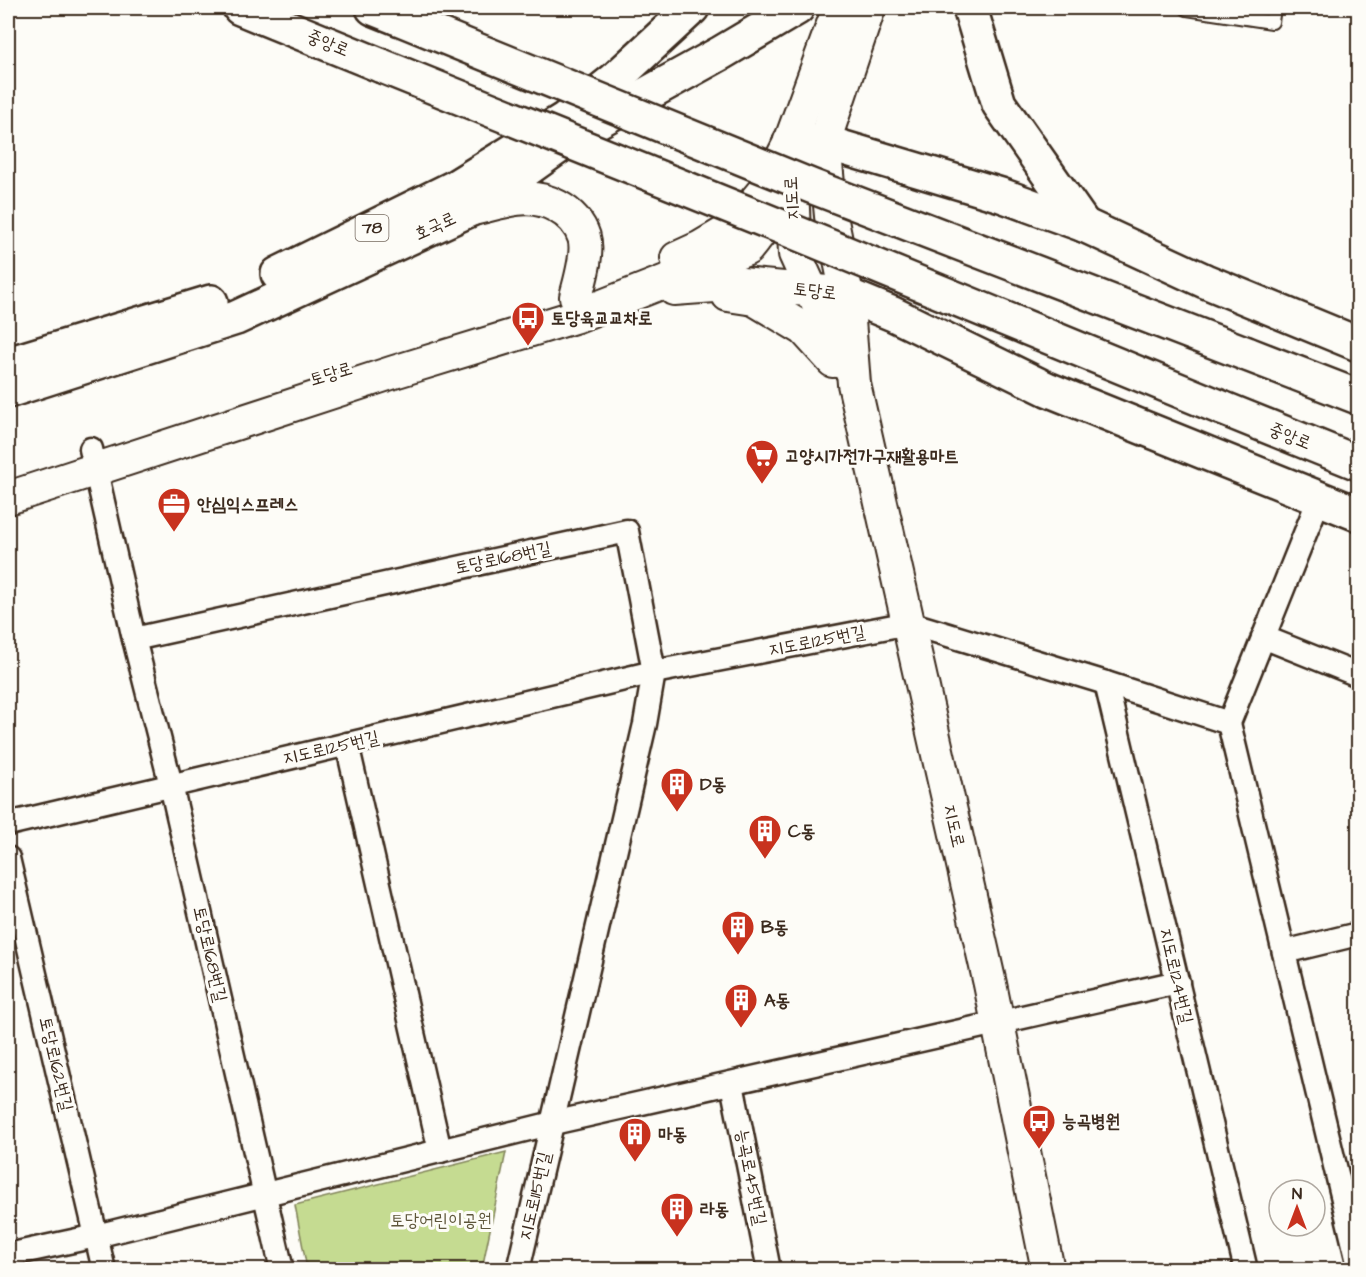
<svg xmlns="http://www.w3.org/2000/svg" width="1366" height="1277" font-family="'Architects Daughter','Poor Story',sans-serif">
<rect width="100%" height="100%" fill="#fdfcf7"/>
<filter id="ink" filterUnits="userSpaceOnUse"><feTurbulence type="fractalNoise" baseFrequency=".0167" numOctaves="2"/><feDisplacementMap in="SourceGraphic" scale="12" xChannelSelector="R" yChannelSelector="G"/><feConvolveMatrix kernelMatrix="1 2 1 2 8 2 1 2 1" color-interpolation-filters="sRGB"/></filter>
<g filter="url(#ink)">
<polygon fill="#c5db91" stroke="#808258" stroke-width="1.5" points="506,1152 482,1269 307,1269 295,1205"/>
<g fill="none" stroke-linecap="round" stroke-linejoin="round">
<g stroke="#3b2a1e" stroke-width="16">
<polyline id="lane" points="1187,8 1187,9 1272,22 1274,8"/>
</g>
<g stroke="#3b2a1e" stroke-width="27">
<g id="street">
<polyline points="91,449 134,639 171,785 282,1270"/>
<polyline points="1319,499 1229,723 1358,1262"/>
<polyline points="1263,637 1358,675"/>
<polyline points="134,639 627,531 654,672 645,724 518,1270"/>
<polyline points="1106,683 1246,1270"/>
<polyline points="347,744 440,1151"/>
<polyline points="8,824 654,672 909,623 1106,683 1229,723"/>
<polyline points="8,858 104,1270"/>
<polyline points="1284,952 1358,934"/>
<polyline points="732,1084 769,1270"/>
<polyline points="8,1255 96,1236 553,1123 1178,982"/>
</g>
</g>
<g stroke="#3b2a1e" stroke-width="36">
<g id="secondary">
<polyline points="839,8 790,142 795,254 845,364"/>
<polyline points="869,8 824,142 831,216 847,295 854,384 990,984 1048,1270"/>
<path d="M472 209C487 206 502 201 517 199 544 195 575 210 584 237 589 253 580 281 576 297"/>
<polyline points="677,258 701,247 733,228 767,187 787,148"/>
<polyline points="674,289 742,284 828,292"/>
<polyline points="728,295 754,299 804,329 833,361"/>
<polyline points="8,498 394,372 577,316 747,249 792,193 814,158"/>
</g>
</g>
<g stroke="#3b2a1e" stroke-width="38">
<g id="primary">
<polyline points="240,8 382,66"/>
<polyline points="373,8 398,18"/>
<polyline points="970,8 999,104 1084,225"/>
<polyline points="790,142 824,142 1001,195 1084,225 1205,281 1358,344"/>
<polyline points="278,274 455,187 565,119 613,81 692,8"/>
<polyline points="847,295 893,314 1047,389 1358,514"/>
<polyline points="1247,354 1358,397"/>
<polyline points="8,364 211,302"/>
<polyline points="8,391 236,318 471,209 582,130 721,53 797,8"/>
<polyline points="1222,408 1358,463"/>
</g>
</g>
<use href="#lane" stroke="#fdfcf7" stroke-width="12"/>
<use href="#street" stroke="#fdfcf7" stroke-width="22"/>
<use href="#secondary" stroke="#fdfcf7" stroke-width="32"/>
<use href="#primary" stroke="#fdfcf7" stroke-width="33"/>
<g stroke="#3b2a1e" stroke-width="38" stroke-linecap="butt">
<g id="primary-bridge">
<polyline points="398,18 811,186 1247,354"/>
<polyline points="382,66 799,234 1222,408"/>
</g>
</g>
<use href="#primary-bridge" stroke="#fdfcf7" stroke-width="33"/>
</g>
</g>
<defs>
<g id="bus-pin" transform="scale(1.725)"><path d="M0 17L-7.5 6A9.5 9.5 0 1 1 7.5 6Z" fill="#c8321e" stroke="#fdfcf7"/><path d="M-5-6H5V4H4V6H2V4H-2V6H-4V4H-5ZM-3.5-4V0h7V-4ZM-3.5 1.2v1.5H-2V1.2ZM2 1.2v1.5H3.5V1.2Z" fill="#fff"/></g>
<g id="supermarket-pin" transform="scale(1.725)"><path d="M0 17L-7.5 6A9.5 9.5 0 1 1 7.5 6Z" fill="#c8321e" stroke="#fdfcf7"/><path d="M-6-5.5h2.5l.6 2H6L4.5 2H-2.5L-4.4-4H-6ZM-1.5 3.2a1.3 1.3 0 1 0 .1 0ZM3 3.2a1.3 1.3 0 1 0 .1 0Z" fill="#fff"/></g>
<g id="office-pin" transform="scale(1.725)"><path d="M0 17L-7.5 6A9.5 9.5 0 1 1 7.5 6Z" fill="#c8321e" stroke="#fdfcf7"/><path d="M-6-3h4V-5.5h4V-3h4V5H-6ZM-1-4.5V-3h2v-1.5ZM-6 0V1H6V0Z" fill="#fff"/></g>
<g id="building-pin" transform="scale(1.725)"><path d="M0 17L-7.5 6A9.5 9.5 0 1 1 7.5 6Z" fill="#c8321e" stroke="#fdfcf7"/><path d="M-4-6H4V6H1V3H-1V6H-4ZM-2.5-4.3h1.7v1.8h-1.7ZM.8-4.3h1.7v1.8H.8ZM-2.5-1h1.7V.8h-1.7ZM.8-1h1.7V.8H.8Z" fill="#fff"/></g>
</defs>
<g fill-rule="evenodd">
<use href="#bus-pin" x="528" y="318"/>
<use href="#supermarket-pin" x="762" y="456"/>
<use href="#office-pin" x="174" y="504"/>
<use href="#building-pin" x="677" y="784"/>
<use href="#building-pin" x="765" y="831"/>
<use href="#building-pin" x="738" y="927"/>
<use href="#building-pin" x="741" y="1000"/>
<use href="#bus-pin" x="1039" y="1121"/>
<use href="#building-pin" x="635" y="1134"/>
<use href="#building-pin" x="677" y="1209"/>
</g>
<g text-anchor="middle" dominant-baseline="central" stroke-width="6" stroke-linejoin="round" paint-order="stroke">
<rect fill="#fdfcf7" stroke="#75695f" stroke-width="1.5" x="355.5" y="215" width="33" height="26" rx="4.5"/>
<g font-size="16" font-weight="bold" fill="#3b2a1e">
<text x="372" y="228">78</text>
</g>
<g font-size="18" fill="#3b2a1e" stroke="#fdfcf7">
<text transform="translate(328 43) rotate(22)">중앙로</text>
<text transform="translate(792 198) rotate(-93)">지도로</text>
<text transform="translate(435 226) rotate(-25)">호국로</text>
<text transform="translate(815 291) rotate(7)">토당로</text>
<text transform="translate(331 374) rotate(-17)">토당로</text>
<text transform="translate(1290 436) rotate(22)">중앙로</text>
<text transform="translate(503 558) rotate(-12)">토당로168번길</text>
<text transform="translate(817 641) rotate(-11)">지도로125번길</text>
<text transform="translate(331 748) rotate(-13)">지도로125번길</text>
<text transform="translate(954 826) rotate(77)">지도로</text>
<text transform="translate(210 954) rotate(77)">토당로168번길</text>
<text transform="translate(1176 976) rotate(77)">지도로124번길</text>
<text transform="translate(56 1064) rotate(77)">토당로162번길</text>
<text transform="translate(751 1177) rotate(79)">능곡로45번길</text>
<text transform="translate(535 1196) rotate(-77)">지도로115번길</text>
</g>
<g font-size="18" font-weight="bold" fill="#3b2a1e" stroke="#fdfcf7" text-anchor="start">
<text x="551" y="318">토당육교교차로</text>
<text x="785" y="456">고양시가전가구재활용마트</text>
<text x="197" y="504">안심익스프레스</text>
<text x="700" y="784">D동</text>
<text x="788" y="831">C동</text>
<text x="761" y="927">B동</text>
<text x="764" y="1000">A동</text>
<text x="1062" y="1121">능곡병원</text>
<text x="658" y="1134">마동</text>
<text x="700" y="1209">라동</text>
</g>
<g font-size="18" fill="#5e563b" stroke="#fdfcf7">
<text x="441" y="1220">토당어린이공원</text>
</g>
</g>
<rect width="1366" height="1277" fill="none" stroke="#fdfcf7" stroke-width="30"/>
<rect x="15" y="15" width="1336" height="1247" fill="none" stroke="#3b2a1e" stroke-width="2" filter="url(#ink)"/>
<g transform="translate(1297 1208)"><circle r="28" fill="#fdfcf7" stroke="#afa8a0" stroke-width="1.5"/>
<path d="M0-4.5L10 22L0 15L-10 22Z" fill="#c8321e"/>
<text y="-9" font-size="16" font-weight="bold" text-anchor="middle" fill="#3b2a1e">N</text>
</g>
</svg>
